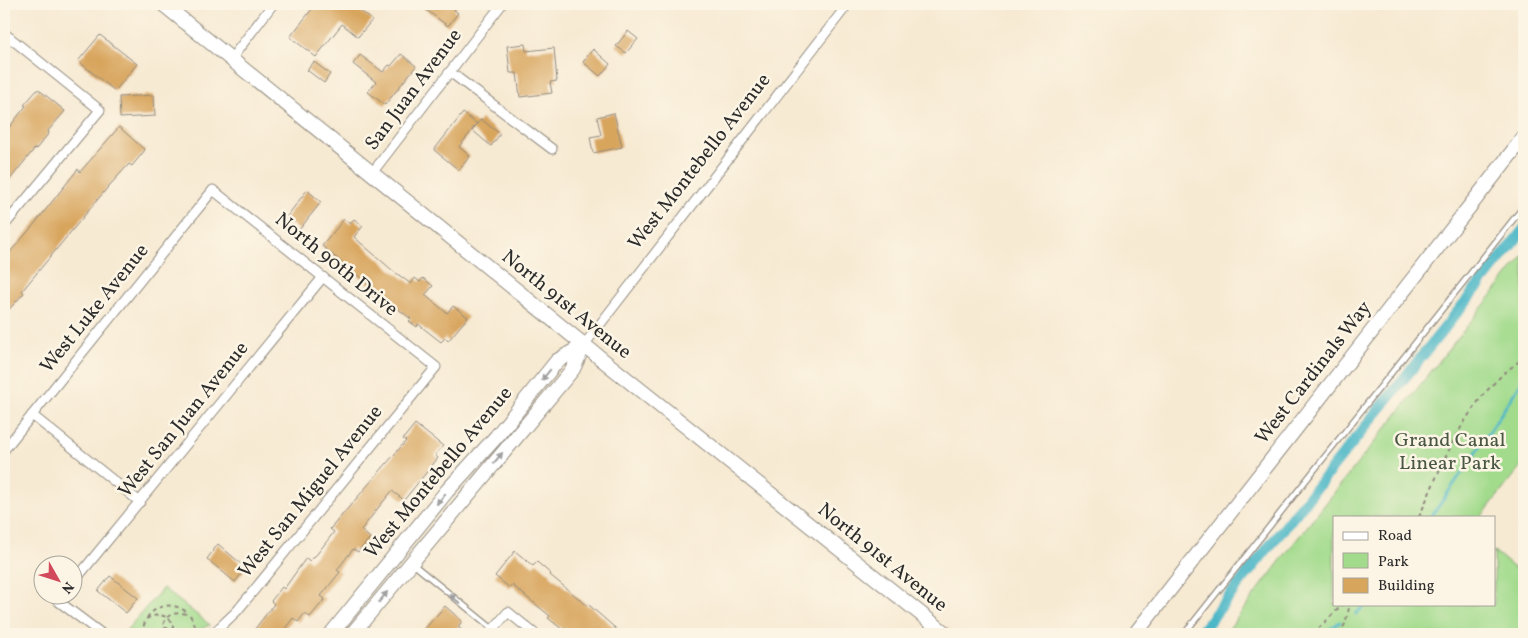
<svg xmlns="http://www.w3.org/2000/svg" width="1528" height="638" font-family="Vollkorn,serif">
<rect width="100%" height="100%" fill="#fcf5e5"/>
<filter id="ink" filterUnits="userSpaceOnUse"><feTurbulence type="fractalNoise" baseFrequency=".02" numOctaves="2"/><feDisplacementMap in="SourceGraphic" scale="10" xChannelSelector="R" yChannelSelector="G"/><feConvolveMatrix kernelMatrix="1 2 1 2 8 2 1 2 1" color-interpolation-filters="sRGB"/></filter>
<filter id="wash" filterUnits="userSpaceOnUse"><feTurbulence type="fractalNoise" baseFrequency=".0096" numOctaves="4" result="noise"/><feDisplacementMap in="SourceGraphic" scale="20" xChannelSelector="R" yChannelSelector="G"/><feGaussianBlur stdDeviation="1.12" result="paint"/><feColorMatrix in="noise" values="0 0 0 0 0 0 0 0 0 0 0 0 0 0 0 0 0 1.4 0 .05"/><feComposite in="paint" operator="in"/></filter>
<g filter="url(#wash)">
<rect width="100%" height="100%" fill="#f7ead3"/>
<g fill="#a3db8d" stroke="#67835c">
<polygon points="1524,255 1524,463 1481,517 1334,517 1334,604 1494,604 1494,551 1524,576 1524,634 1225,634 1290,548"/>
<polygon points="163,588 210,625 189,634 123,634"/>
</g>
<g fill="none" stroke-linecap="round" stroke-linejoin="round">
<g stroke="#4bb7c7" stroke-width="3">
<polyline points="1431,517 1479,448 1524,378"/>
<polyline points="1356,614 1366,604"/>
<polyline points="1323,634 1340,622"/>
</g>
<polyline stroke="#4bb7c7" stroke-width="11" points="1199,634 1524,229"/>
</g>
<g id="blocks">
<g fill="#d8a55d">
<polygon points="316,4 352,4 372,20 358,37 342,24 316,57 290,37"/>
<polygon points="418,4 459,4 454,10 458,13 448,26"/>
<polygon points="628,31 638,39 626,53 616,46"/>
<polygon points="100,35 137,64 115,91 78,61"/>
<polygon points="525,44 526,51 554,48 557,81 550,82 552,93 520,97 517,73 510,73 507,46"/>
<polygon points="593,49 610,64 600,76 583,62"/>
<polygon points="401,54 416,66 385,105 368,92 376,82 353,64 360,55 383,72 389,65 391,66"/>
<polygon points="314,62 330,74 324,83 307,70"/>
<polygon points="38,89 65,111 48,131 49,133 36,149 35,148 4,187 4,134 26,106 24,105"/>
<polygon points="154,95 155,116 120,118 119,97"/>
<polygon points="463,113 477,124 459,147 470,156 459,170 434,150"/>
<polygon points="614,113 622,147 593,153 590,137 601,135 597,117"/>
<polygon points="481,119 500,134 491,146 472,130"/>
<polygon points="119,127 145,150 132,166 129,164 108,187 22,291 24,293 4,315 4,259 32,227 78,169 80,172"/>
<polygon points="307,190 321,202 299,230 285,219"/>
<polygon points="344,219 350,224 354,219 363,226 354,237 392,270 411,284 415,278 420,282 423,278 433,286 425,295 447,313 453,306 468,317 448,341 445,338 441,342 418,324 417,327 409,321 411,319 383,297 381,299 373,292 375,290 322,246"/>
<polygon points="415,424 443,446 435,455 438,458 404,500 392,491 378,508 361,530 370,538 358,552 353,549 337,570 340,572 321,596 325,599 310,617 305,613 298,622 293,618 281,634 251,634 274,604 271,601 282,587 284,589 306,558 310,561 317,554 334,532 330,529 406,441 403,439"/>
<polygon points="218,544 246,568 235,582 207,559"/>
<polygon points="515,551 533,566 537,562 551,574 550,575 588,606 589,605 622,634 572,634 565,628 563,630 548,618 550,616 512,585 510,588 495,576"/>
<polygon points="110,576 138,598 126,613 98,591"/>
<polygon points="445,606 462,621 458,627 467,634 420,634"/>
</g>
</g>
</g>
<g filter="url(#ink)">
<use href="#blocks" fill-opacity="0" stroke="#918a7f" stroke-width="1"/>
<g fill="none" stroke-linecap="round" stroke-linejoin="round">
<g stroke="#918a7f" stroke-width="7">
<g id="lane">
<polyline points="413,564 493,629"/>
<polyline points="1184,634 1524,206"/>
</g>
</g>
<g stroke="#918a7f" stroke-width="11">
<g id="street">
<polyline points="4,33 100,110 4,226"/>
<polyline points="231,59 273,4"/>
<polyline points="450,72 552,149"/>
<polyline points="372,173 502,4"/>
<polyline points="584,345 848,4"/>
<polyline points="32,415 140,502"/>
<polyline points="4,450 213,190 436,367 237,611 218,629 209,634"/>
<polyline points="72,584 323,277"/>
<polyline points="63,596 58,601 102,634"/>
<polyline points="489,634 508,612 535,634"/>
</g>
</g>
<g stroke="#918a7f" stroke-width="16">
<g id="secondary">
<polyline points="163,4 584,345 946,634"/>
<polyline points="331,634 447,491 496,437 557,361 584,345"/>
<polyline points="352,634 573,369 584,345"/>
<polyline points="1135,634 1524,137"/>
</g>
</g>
<g stroke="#918a7f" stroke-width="2" stroke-dasharray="4 4" stroke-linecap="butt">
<path d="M1419 517C1446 456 1467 396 1524 358"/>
<path d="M147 618C157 603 175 602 188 613"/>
<path d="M141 634 146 619C156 614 165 613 173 623V628L170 629 163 627C164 613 179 611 190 615L198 632"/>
<polyline points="1313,634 1343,604"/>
<polyline points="1339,634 1345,624 1350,604"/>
</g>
<use href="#lane" stroke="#fff" stroke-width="4.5"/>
<use href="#street" stroke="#fff" stroke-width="9"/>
<use href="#secondary" stroke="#fff" stroke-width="14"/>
</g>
<defs><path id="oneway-solid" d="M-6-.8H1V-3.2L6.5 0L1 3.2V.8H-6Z" transform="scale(1.25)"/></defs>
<g fill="#a0a0a0">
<use href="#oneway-solid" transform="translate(546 375) rotate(129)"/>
<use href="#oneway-solid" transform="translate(498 458) rotate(-50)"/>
<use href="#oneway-solid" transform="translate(441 499) rotate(129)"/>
<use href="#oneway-solid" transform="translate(383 597) rotate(-51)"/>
<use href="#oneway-solid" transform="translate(455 599) rotate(-141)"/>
</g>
</g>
<g text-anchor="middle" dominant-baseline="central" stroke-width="5" stroke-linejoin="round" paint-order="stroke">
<g font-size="20" fill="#2b2b2b" stroke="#fcf5e5">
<text transform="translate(414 90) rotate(-53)">San Juan Avenue</text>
<text transform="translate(700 162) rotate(-52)">West Montebello Avenue</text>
<text transform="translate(336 265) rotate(39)">North 90th Drive</text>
<text transform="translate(566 305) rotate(39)">North 91st Avenue</text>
<text transform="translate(95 309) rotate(-51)">West Luke Avenue</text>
<text transform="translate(1314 373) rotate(-52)">West Cardinals Way</text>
<text transform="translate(184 420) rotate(-51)">West San Juan Avenue</text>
<text transform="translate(439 473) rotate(-50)">West Montebello Avenue</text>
<text transform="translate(311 492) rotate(-51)">West San Miguel Avenue</text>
<text transform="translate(882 558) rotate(39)">North 91st Avenue</text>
</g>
<g font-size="20" fill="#495744" stroke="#fcf5e5">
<text x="1450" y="441">Grand Canal<tspan x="1450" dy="23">Linear Park</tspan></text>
</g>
</g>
<rect width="1528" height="638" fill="none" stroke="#fcf5e5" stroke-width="20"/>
<rect x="1333" y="516" width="162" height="90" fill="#fcf5e5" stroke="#a8a49b"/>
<rect x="1343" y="532" width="25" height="8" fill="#ffffff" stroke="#a8a49b"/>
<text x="1378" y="540" font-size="15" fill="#2b2b2b">Road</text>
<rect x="1343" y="553" width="25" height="15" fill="#a3db8d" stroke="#a8a49b"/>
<text x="1378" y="566" font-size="15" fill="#2b2b2b">Park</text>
<rect x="1343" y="578" width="25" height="15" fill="#d8a55d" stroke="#a8a49b"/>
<text x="1378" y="590" font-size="15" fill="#2b2b2b">Building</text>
<g transform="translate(58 580) rotate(129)"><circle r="24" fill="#fcf5e5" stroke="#a8a49b"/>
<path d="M0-4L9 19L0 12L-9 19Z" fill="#d1495b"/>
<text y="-8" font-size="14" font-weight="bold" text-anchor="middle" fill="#2b2b2b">N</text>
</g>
</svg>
